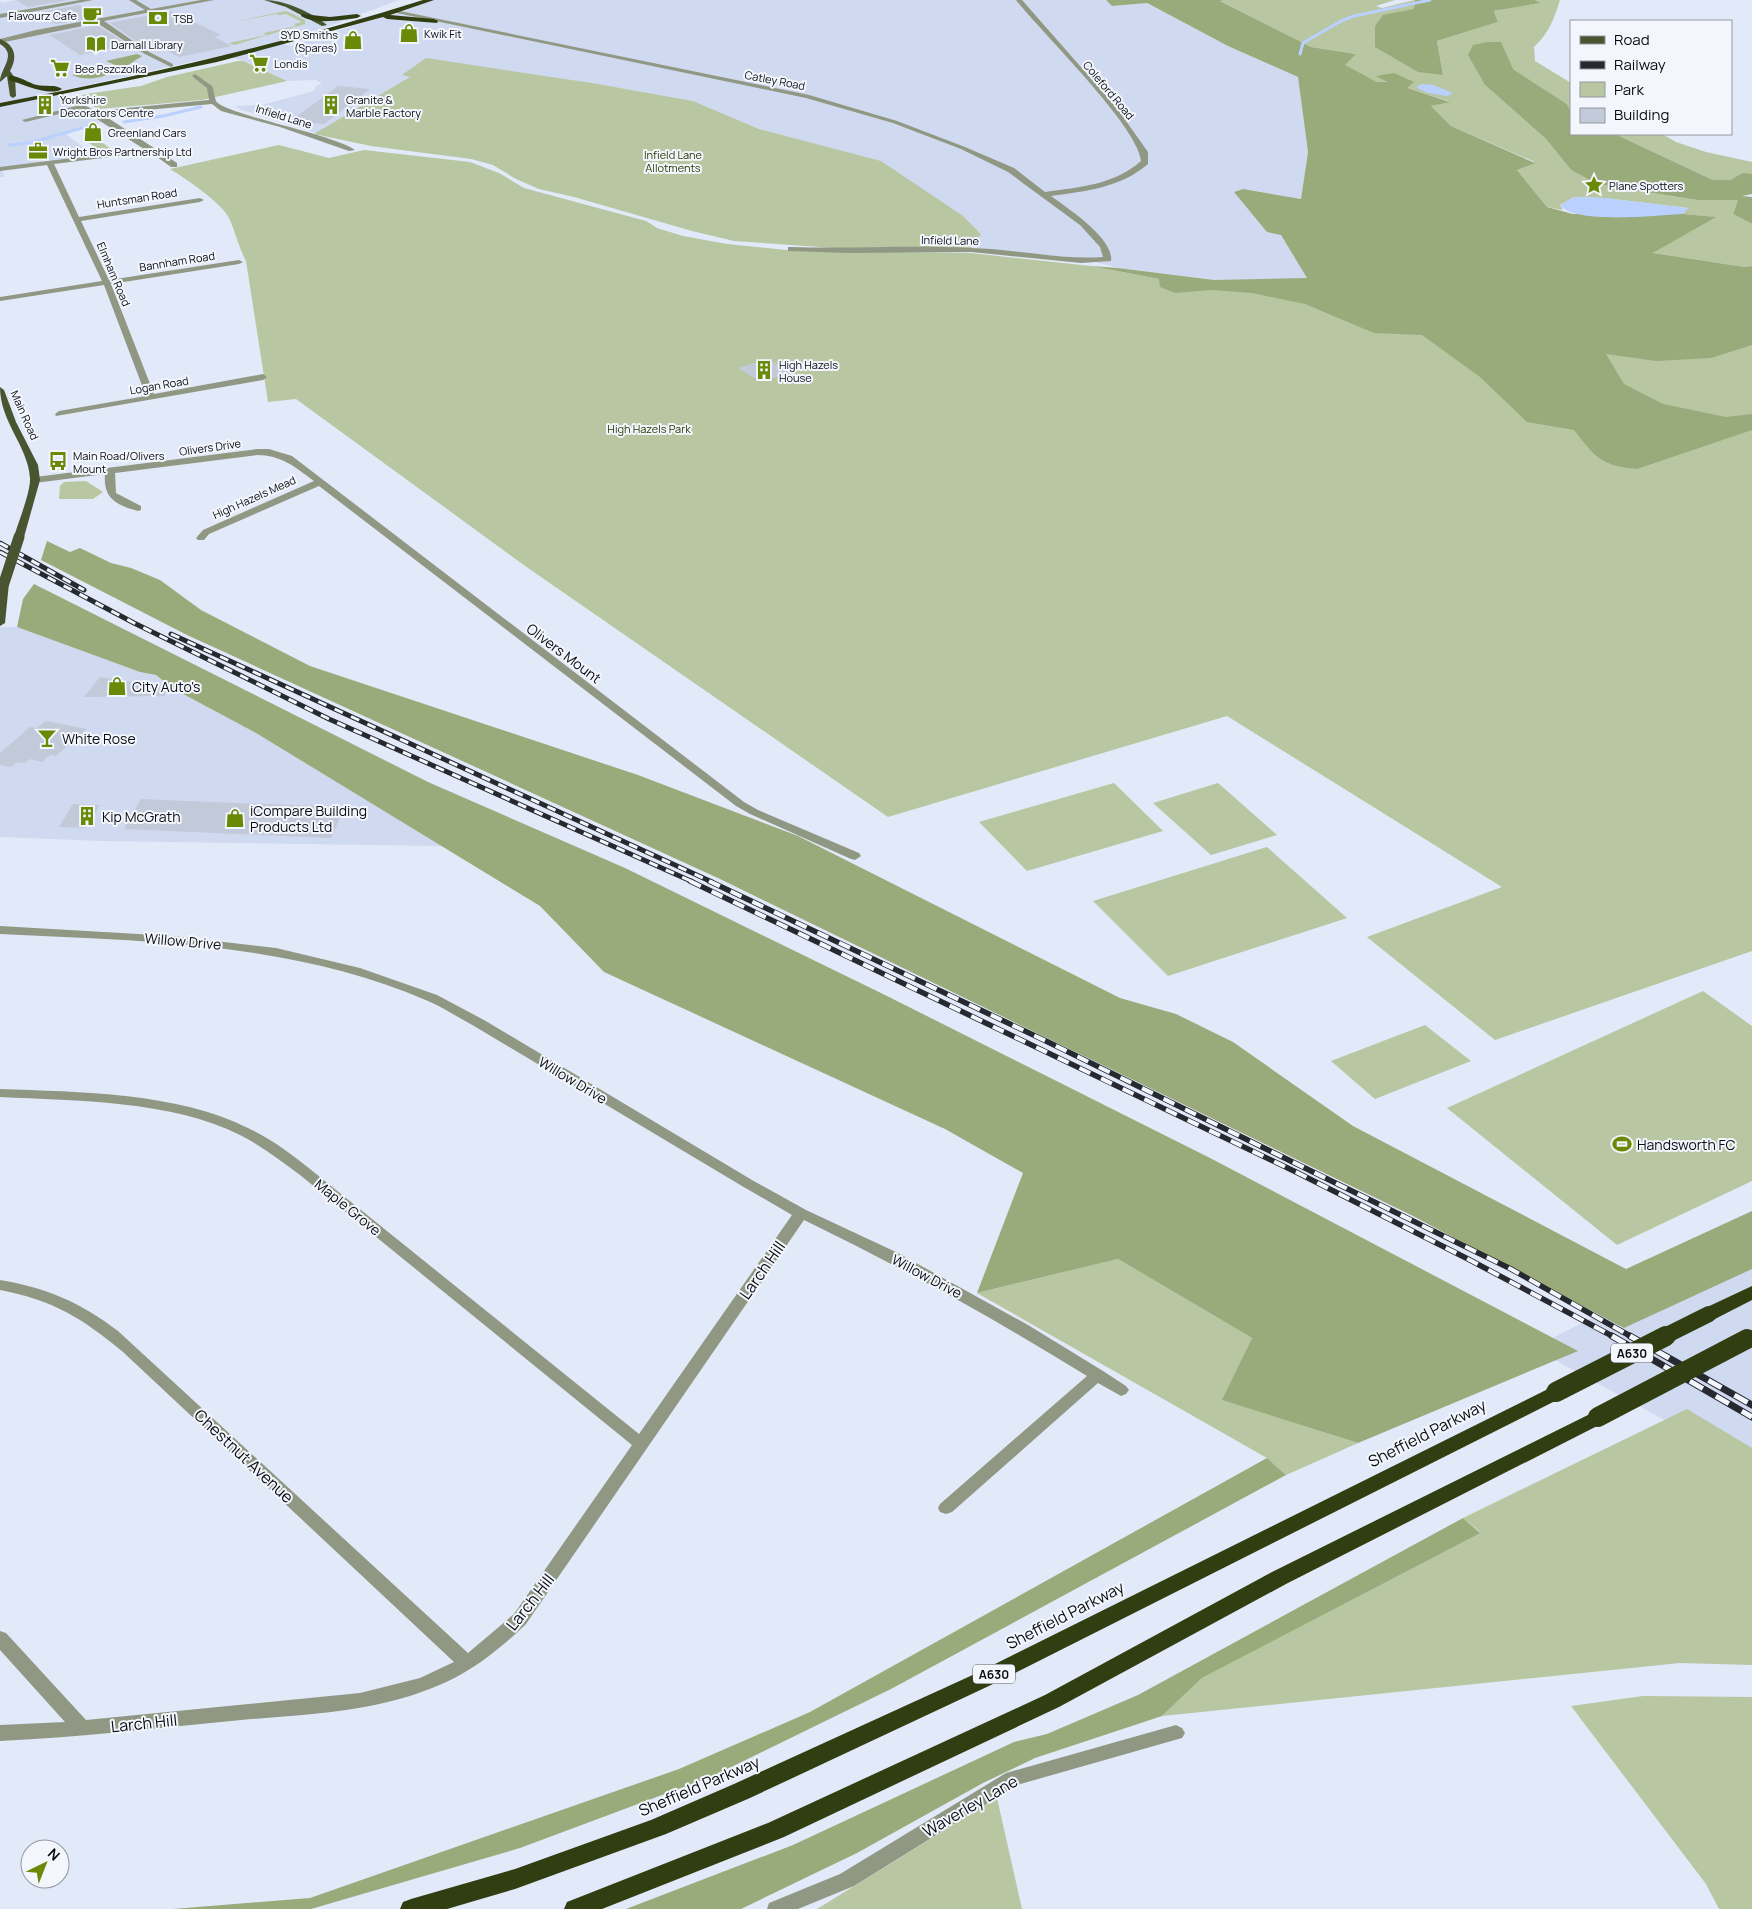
<svg xmlns="http://www.w3.org/2000/svg" width="1752" height="1909" font-family="Manrope,sans-serif">
<rect width="100%" height="100%" fill="#e2e9f9"/>
<g fill="#cfd9ef">
<polygon points="16,0 399,0 324,28 276,42 291,46 433,0 1106,0 1112,6 1146,3 1228,46 1298,77 1308,152 1301,199 1243,189 1281,235 1308,279 1214,280 1118,268 1080,258 971,248 981,233 880,161 759,129 693,101 598,84 403,75 411,77 316,133 242,110 235,106 262,105 314,91 315,87 322,83 315,80 287,81 243,61 223,55 54,92 101,123 63,132 97,157 2,169 4,177 0,177 0,1 2,3"/>
<polygon points="0,627 17,627 140,672 156,675 172,688 256,733 442,846 103,841 0,837"/>
<polygon points="1752,1237 1752,1470 1712,1446 1533,1348"/>
</g>
<g fill="#b8c6a1">
<path d="M1226 0H1395L1376 6 1382 8 1415 0 1414 9 1443 75 1437 41 1498 22 1494 11 1539 3 1535 0H1560C1554 19 1549 33 1534 47L1535 61 1571 83V113L1567 104 1513 69 1485 85 1546 139 1571 170 1597 184 1697 200H1738L1733 214 1752 224V266L1745 267 1653 253 1714 217 1683 214 1688 208 1604 198 1574 197 1560 205 1563 210 1547 207 1517 170 1535 162 1451 126 1431 106 1449 101 1406 88 1413 82 1377 76 1388 83 1377 82 1344 65 1356 54 1311 47 1220 1Z"/>
<polygon points="286,11 305,20 305,24 234,45 229,43 266,35 264,33 296,26 294,24 302,22 286,14 279,15 276,14 228,23"/>
<polygon points="426,58 598,84 693,101 759,129 881,161 963,216 981,234 971,248 848,249 734,241 692,231 574,197 539,189 516,179 493,165 471,159 371,146 314,134 410,77 402,75"/>
<polygon points="238,61 243,61 287,81 202,100 99,109 76,98 86,94 141,86 167,77"/>
<polygon points="104,134 94,137 114,151 126,148 129,150 98,153 95,147 83,139"/>
<polygon points="1615,134 1662,134 1676,142 1706,152 1752,162 1752,174 1743,174 1730,180 1713,180"/>
<path d="M279 145 329 158 364 150 470 162 499 173 524 188 646 221 657 228 683 236 727 244 796 251 970 253 1091 266 1159 279 1752 343V951L1495 1040 1367 937 1502 887 1227 716 888 817 528 568 296 399 268 402 246 261C239 248 236 234 230 220 223 203 186 179 170 169Z"/>
<polygon points="86,481 103,492 93,499 59,499 60,486 64,482"/>
<polygon points="1114,783 1163,831 1027,871 979,822"/>
<polygon points="1218,783 1277,835 1211,855 1153,803"/>
<polygon points="1267,847 1347,918 1168,976 1093,901"/>
<polygon points="1703,991 1752,1026 1752,1181 1617,1245 1447,1108"/>
<polygon points="1425,1025 1471,1061 1375,1099 1331,1061"/>
<polygon points="1118,1259 1252,1338 1223,1400 1358,1443 1286,1475 1267,1458 977,1293"/>
<polygon points="1687,1409 1752,1448 1752,1665 1680,1663 1162,1716 1202,1678 1480,1532 1463,1518"/>
<polygon points="1643,1696 1752,1697 1752,1909 1719,1909 1706,1884 1571,1706"/>
<polygon points="997,1798 1022,1909 817,1909"/>
</g>
<g fill="#9aab7b">
<path d="M1106 0H1226L1220 1 1311 47 1356 54 1345 65 1377 82H1387L1376 76 1394 73 1414 82 1407 88 1450 102 1431 106 1451 126 1535 163 1517 170 1547 207 1573 214H1683L1716 217 1653 253 1745 267 1752 266V345L1711 358 1656 361 1606 354 1624 384 1663 404 1726 417 1752 414V430L1637 469C1601 466 1595 457 1574 430L1527 422 1480 377 1422 335 1374 333 1305 304 1252 293 1211 290 1175 293 1160 287 1159 279 1091 266 1118 268 1214 280 1307 278 1281 235 1267 232 1234 192 1243 189 1301 199 1308 152 1298 77 1228 46 1147 3 1112 6Z"/>
<polygon points="1415,0 1535,0 1540,3 1494,11 1498,22 1437,41 1443,75 1418,72 1375,47 1375,26 1383,15 1414,9"/>
<polygon points="1488,42 1501,42 1513,69 1567,104 1571,113 1571,134 1615,134 1713,180 1730,180 1743,173 1752,174 1752,194 1742,196 1752,197 1752,224 1733,214 1738,200 1697,200 1597,184 1571,170 1546,139 1485,85 1468,55 1473,45"/>
<path d="M137 54 142 56C123 69 95 86 72 75L115 65 106 61Z"/>
<polygon points="47,541 70,552 80,548 111,563 131,568 160,580 201,610 310,666 638,775 798,836 1120,998 1176,1014 1233,1042 1353,1126 1626,1269 1752,1211 1752,1269 1624,1328 1413,1216 720,879 187,635 41,560"/>
<polygon points="34,584 428,782 625,868 883,994 1212,1159 1578,1351 1358,1443 1222,1400 1252,1338 1118,1259 977,1293 1023,1173 945,1129 604,972 540,906 256,733 172,688 156,675 140,672 17,627 23,599"/>
<polygon points="1267,1458 1286,1475 891,1689 713,1776 520,1848 311,1909 173,1909 310,1898 679,1769 810,1712"/>
<polygon points="1463,1518 1480,1533 1202,1678 1162,1716 1035,1758 983,1783 857,1853 741,1909 626,1909 793,1845 1014,1742 1047,1734 1138,1695"/>
</g>
<g fill="#bad0fe">
<polygon points="1423,84 1433,85 1453,93 1447,96 1428,93 1417,88 1417,86"/>
<path d="M1574 197 1604 198 1688 208 1683 214C1658 215 1575 225 1560 205Z"/>
</g>
<g fill="none" stroke-linecap="round" stroke-linejoin="round">
<g stroke="#bad0fe" stroke-width="3">
<polyline points="1300,54 1303,43 1341,21 1354,16 1430,0"/>
<polyline points="124,122 163,116 201,107"/>
<polyline points="9,145 29,143 89,126"/>
</g>
</g>
<g fill="#c2c9d8">
<polygon points="16,0 69,0 28,7"/>
<polygon points="79,5 98,17 56,24 37,13"/>
<polygon points="171,11 221,35 214,37 232,46 179,57 149,41 139,43 110,23"/>
<polygon points="97,25 128,45 80,55 50,35"/>
<polygon points="338,86 370,89 324,124 291,121"/>
<polygon points="768,359 791,372 761,382 738,368"/>
<polygon points="100,677 166,687 165,696 84,697"/>
<polygon points="46,721 87,729 56,756 50,755 42,762 30,759 25,763 17,762 11,767 0,765 0,753 30,727 37,728"/>
<polygon points="141,799 185,801 345,807 331,838 124,829"/>
<polygon points="73,804 100,805 86,828 59,827"/>
</g>
<g fill="none" stroke-linecap="round" stroke-linejoin="round">
<g fill="#909883" fill-rule="evenodd">
<polygon points="80,0 93,0 0,18 0,14"/>
<polygon points="129,0 136,0 151,9 201,0 214,0 104,21 149,52 173,64 173,66 171,67 145,54 97,23 0,43 0,39 36,30 145,10"/>
<path d="M1016 0H1022L1116 107 1148 152V164C1120 188 1086 191 1051 196 1067 208 1114 238 1111 261L1081 263 971 252 848 253 788 251V247H791C851 249 911 245 970 248 1015 249 1059 260 1103 257L1100 247 1080 225 1008 172 961 149 893 123 806 98 392 12 395 10 809 95 897 121 965 147 1014 168 1045 192C1080 187 1114 185 1141 161 1138 126 1042 33 1016 0Z"/>
<path d="M195 74 212 86C214 90 214 96 216 101 223 114 333 134 355 150L349 151 280 127 221 111 212 104 102 114 177 163V167H171L150 152 54 164 79 217 200 198 204 200 200 202 81 221 109 280 239 260 243 262 239 264 111 284 154 394 263 374 267 377 263 380 56 416 55 414 59 411 146 396 104 285 0 301V297L102 281 47 165 0 171V167L144 149 81 109 25 122 22 120 76 106 58 96V94L60 93 96 111 209 100 207 88 192 76Z"/>
<path d="M257 449H269L292 456 744 802 758 810 859 853 861 856 855 860 851 859 750 814 736 806 319 486 209 534 204 540H198L196 538 203 530 314 481C295 467 281 455 257 455L115 473 116 493 141 506V510L138 511C116 505 103 498 105 474L35 483 30 480 35 477Z"/>
<path d="M0 926 173 936 276 948 360 968 437 995 484 1020 752 1180 806 1210 898 1253 1028 1325 1103 1371 1126 1386 1129 1390 1126 1394 1121 1396 1098 1383 952 1512 946 1514 940 1512 938 1508 940 1504 1087 1376C995 1319 901 1267 804 1220L526 1624C501 1648 475 1669 444 1683 381 1712 309 1714 241 1720 160 1728 81 1737 0 1741V1725L65 1722 0 1650V1631L6 1633 86 1720 360 1693 420 1678 454 1662 123 1352C82 1318 53 1300 0 1290V1280C47 1288 80 1302 118 1331L468 1653 514 1614 632 1445 300 1175C281 1161 262 1146 240 1135 170 1100 77 1101 0 1097V1089C79 1092 178 1092 250 1129 272 1139 291 1154 310 1169L639 1434 792 1215 742 1186 474 1026C459 1018 444 1008 428 1001 293 942 144 941 0 934Z"/>
<polygon points="1176,1725 1182,1728 1185,1733 1182,1738 1017,1785 854,1886 798,1909 767,1909 769,1903 840,1874 1006,1773"/>
</g>
<g fill="#485530" fill-rule="evenodd">
<path d="M264 0C285 0 311 12 327 25L322 26 286 7Z"/>
<path d="M0 39C15 45 18 57 10 71L15 78 16 96 13 98 10 96 7 76 0 82C0 68 18 55 0 44Z"/>
<path d="M0 387 4 390 16 422 38 465 40 480 24 537 19 540 14 537C18 523 31 491 30 478 28 446 0 422 0 387Z"/>
<polygon points="4,580 9,583 5,623 0,626 0,582"/>
</g>
<g fill="#303e11" fill-rule="evenodd">
<path d="M423 0H434L390 15 434 19 438 21 437 23 387 19 383 17 217 62 0 107V103C143 76 284 44 423 0Z"/>
<path d="M302 14 330 17 357 14 361 16 357 18C341 20 315 25 301 16Z"/>
<path d="M9 76C19 75 28 83 37 85 46 87 55 84 62 89 50 97 22 84 9 80Z"/>
<polygon points="1752,1286 1752,1300 1715,1319 1709,1320 1703,1319 1700,1314 1703,1309"/>
<polygon points="1556,1385 1563,1387 1565,1392 1563,1397 991,1685 750,1798 666,1834 515,1889 447,1909 400,1909 403,1902 411,1899 515,1869 651,1820 734,1784 977,1673"/>
<polygon points="1598,1410 1605,1412 1607,1417 1605,1422 1286,1584 1059,1707 784,1837 602,1909 564,1909 567,1902 768,1823 1045,1695 1272,1572"/>
</g>
<g stroke="#26292f" stroke-width="5">
<g id="rail-far2">
<polyline points="0,543 84,590"/>
<polyline points="0,552 134,623 329,719 693,882"/>
<polyline points="171,634 712,882"/>
</g>
</g>
<g stroke="#26292f" stroke-width="5.5">
<g id="rail-far1">
<polyline points="690,881 1296,1172 1468,1259 1614,1337"/>
<polyline points="709,881 1048,1042 1511,1269 1632,1337"/>
</g>
</g>
<g stroke="#26292f" stroke-width="7">
<g id="rail">
<polyline points="1612,1336 1752,1417"/>
<polyline points="1630,1336 1752,1405"/>
</g>
</g>
<use href="#rail-far2" stroke="#f3f6fd" stroke-width="3" stroke-dasharray="9" stroke-linecap="butt"/>
<use href="#rail-far1" stroke="#f3f6fd" stroke-width="4" stroke-dasharray="12" stroke-linecap="butt"/>
<use href="#rail" stroke="#f3f6fd" stroke-width="5" stroke-dasharray="15" stroke-linecap="butt"/>
<polyline stroke="#485530" stroke-width="11" points="4,583 19,537"/>
<polyline stroke="#303e11" stroke-width="16" points="1663,1337 1709,1314"/>
<g stroke="#303e11" stroke-width="20">
<polyline points="1556,1392 1666,1336"/>
<polyline points="1598,1417 1747,1339"/>
</g>
</g>
<defs>
<g id="cafe-bare" transform="scale(1.5)"><path d="M-5.5-4.5H6V0H3Q3 3.5 0 3.5H-2.5Q-5.5 3.5-5.5 0ZM3-3.2v2h1.7v-2ZM-6 4.5H4V6H-6Z" fill="#6a8a07" stroke="#f3f6fd" stroke-width="2.5" paint-order="stroke"/></g>
<g id="bank-bare" transform="scale(1.5)"><path d="M-6-4H6V4H-6ZM0-2.3a2.3 2.3 0 1 0 0 4.6a2.3 2.3 0 1 0 0-4.6Z" fill="#6a8a07" stroke="#f3f6fd" stroke-width="2.5" paint-order="stroke"/></g>
<g id="shop-bare" transform="scale(1.5)"><path d="M-5-2.5h2.3a2.7 3.5 0 0 1 5.4 0H5L5.5 6h-11ZM-1.5-2.5h3a1.5 2.3 0 0 0-3 0Z" fill="#6a8a07" stroke="#f3f6fd" stroke-width="2.5" paint-order="stroke"/></g>
<g id="library-bare" transform="scale(1.5)"><path d="M-6-4Q-3-5.5-.7-3.5V5Q-3 3-6 4ZM6-4Q3-5.5 .7-3.5V5Q3 3 6 4Z" fill="#6a8a07" stroke="#f3f6fd" stroke-width="2.5" paint-order="stroke"/></g>
<g id="supermarket-bare" transform="scale(1.5)"><path d="M-6-5.5h2.5l.6 2H6L4.5 2H-2.5L-4.4-4H-6ZM-1.5 3.2a1.3 1.3 0 1 0 .1 0ZM3 3.2a1.3 1.3 0 1 0 .1 0Z" fill="#6a8a07" stroke="#f3f6fd" stroke-width="2.5" paint-order="stroke"/></g>
<g id="building-bare" transform="scale(1.5)"><path d="M-4-6H4V6H1V3H-1V6H-4ZM-2.5-4.3h1.7v1.8h-1.7ZM.8-4.3h1.7v1.8H.8ZM-2.5-1h1.7V.8h-1.7ZM.8-1h1.7V.8H.8Z" fill="#6a8a07" stroke="#f3f6fd" stroke-width="2.5" paint-order="stroke"/></g>
<g id="office-bare" transform="scale(1.5)"><path d="M-6-3h4V-5.5h4V-3h4V5H-6ZM-1-4.5V-3h2v-1.5ZM-6 0V1H6V0Z" fill="#6a8a07" stroke="#f3f6fd" stroke-width="2.5" paint-order="stroke"/></g>
<g id="sight-bare" transform="scale(1.5)"><path d="M0-6L1.8-2.2L6-1.7L2.9 1.2L3.7 5.4L0 3.3L-3.7 5.4L-2.9 1.2L-6-1.7L-1.8-2.2Z" fill="#6a8a07" stroke="#f3f6fd" stroke-width="2.5" paint-order="stroke"/></g>
<g id="bus-bare" transform="scale(1.5)"><path d="M-5-6H5V4H4V6H2V4H-2V6H-4V4H-5ZM-3.5-4V0h7V-4ZM-3.5 1.2v1.5H-2V1.2ZM2 1.2v1.5H3.5V1.2Z" fill="#6a8a07" stroke="#f3f6fd" stroke-width="2.5" paint-order="stroke"/></g>
<g id="bar-bare" transform="scale(1.5)"><path d="M-6-5H6L.8 .8V4.5H3.5V6h-7V4.5H-.8V.8Z" fill="#6a8a07" stroke="#f3f6fd" stroke-width="2.5" paint-order="stroke"/></g>
<g id="stadium-bare" transform="scale(1.5)"><path d="M0-5a6.5 5 0 1 0 0 10a6.5 5 0 1 0 0-10ZM-3.5-1.8h7v3.6h-7Z" fill="#6a8a07" stroke="#f3f6fd" stroke-width="2.5" paint-order="stroke"/></g>
</defs>
<g fill-rule="evenodd">
<use href="#cafe-bare" x="92" y="15"/>
<use href="#bank-bare" x="158" y="18"/>
<use href="#shop-bare" x="409" y="33"/>
<use href="#shop-bare" x="353" y="40"/>
<use href="#library-bare" x="96" y="44"/>
<use href="#supermarket-bare" x="259" y="63"/>
<use href="#supermarket-bare" x="60" y="68"/>
<use href="#building-bare" x="45" y="105"/>
<use href="#building-bare" x="331" y="105"/>
<use href="#shop-bare" x="93" y="132"/>
<use href="#office-bare" x="38" y="151"/>
<use href="#sight-bare" x="1594" y="185"/>
<use href="#building-bare" x="764" y="370"/>
<use href="#bus-bare" x="58" y="461"/>
<use href="#shop-bare" x="117" y="686"/>
<use href="#bar-bare" x="47" y="738"/>
<use href="#building-bare" x="87" y="816"/>
<use href="#shop-bare" x="235" y="818"/>
<use href="#stadium-bare" x="1622" y="1144"/>
</g>
<g text-anchor="middle" dominant-baseline="central" stroke-width="4" stroke-linejoin="round" paint-order="stroke">
<g font-size="11" fill="#0a0c11" stroke="#f3f6fd" text-anchor="start">
<text x="77" y="15" text-anchor="end">Flavourz Cafe</text>
<text x="173" y="18">TSB</text>
<text x="424" y="33">Kwik Fit</text>
<text x="338" y="34" text-anchor="end">SYD Smiths<tspan x="338" dy="13">(Spares)</tspan></text>
<text x="111" y="44">Darnall Library</text>
<text x="274" y="63">Londis</text>
<text x="75" y="68">Bee Pszczolka</text>
<text x="60" y="99">Yorkshire<tspan x="60" dy="13">Decorators Centre</tspan></text>
<text x="346" y="99">Granite &amp;<tspan x="346" dy="13">Marble Factory</tspan></text>
<text x="108" y="132">Greenland Cars</text>
<text x="53" y="151">Wright Bros Partnership Ltd</text>
<text x="1609" y="185">Plane Spotters</text>
<text x="779" y="364">High Hazels<tspan x="779" dy="13">House</tspan></text>
<text x="73" y="455">Main Road/Olivers<tspan x="73" dy="13">Mount</tspan></text>
</g>
<g font-size="11" fill="#0a0c11" stroke="#f3f6fd">
<text transform="translate(775 80) rotate(11)">Catley Road</text>
<text transform="translate(1109 90) rotate(50)">Coleford Road</text>
<text transform="translate(284 116) rotate(17)">Infield Lane</text>
<text transform="translate(137 198) rotate(-9)">Huntsman Road</text>
<text transform="translate(950 240) rotate(1)">Infield Lane</text>
<text transform="translate(177 261) rotate(-9)">Bannham Road</text>
<text transform="translate(114 274) rotate(67)">Elmham Road</text>
<text transform="translate(159 385) rotate(-10)">Logan Road</text>
<text transform="translate(25 415) rotate(66)">Main Road</text>
<text transform="translate(210 447) rotate(-8)">Olivers Drive</text>
<text transform="translate(254 497) rotate(-24)">High Hazels Mead</text>
</g>
<g font-size="11" fill="#2a3900" stroke="#f3f6fd">
<text x="673" y="154">Infield Lane<tspan x="673" dy="13">Allotments</tspan></text>
<text x="649" y="428">High Hazels Park</text>
</g>
<g fill="#f3f6fd" stroke="#505258" stroke-width="1">
<rect x="1611" y="1343.5" width="42" height="19" rx="4"/>
<rect x="973" y="1664.5" width="42" height="19" rx="4"/>
</g>
<g font-size="12" font-weight="bold" fill="#0a0c11">
<text x="1632" y="1353">A630</text>
<text x="994" y="1674">A630</text>
</g>
<g font-size="14" fill="#0a0c11" stroke="#f3f6fd">
<text transform="translate(564 653) rotate(37)">Olivers Mount</text>
<text transform="translate(183 941) rotate(5)">Willow Drive</text>
<text transform="translate(573 1080) rotate(31)">Willow Drive</text>
<text transform="translate(348 1207) rotate(39)">Maple Grove</text>
<text transform="translate(927 1276) rotate(28)">Willow Drive</text>
</g>
<g font-size="14" fill="#0a0c11" stroke="#f3f6fd" text-anchor="start">
<text x="132" y="686">City Auto's</text>
<text x="62" y="738">White Rose</text>
<text x="250" y="810">iCompare Building<tspan x="250" dy="16">Products Ltd</tspan></text>
<text x="102" y="816">Kip McGrath</text>
<text x="1637" y="1144">Handsworth FC</text>
</g>
<g font-size="16" fill="#0a0c11" stroke="#f3f6fd">
<text transform="translate(762 1270) rotate(-55)">Larch Hill</text>
<text transform="translate(1427 1433) rotate(-27)">Sheffield Parkway</text>
<text transform="translate(244 1456) rotate(43)">Chestnut Avenue</text>
<text transform="translate(530 1602) rotate(-52)">Larch Hill</text>
<text transform="translate(1065 1615) rotate(-27)">Sheffield Parkway</text>
<text transform="translate(144 1723) rotate(-6)">Larch Hill</text>
<text transform="translate(699 1786) rotate(-23)">Sheffield Parkway</text>
<text transform="translate(970 1806) rotate(-30)">Waverley Lane</text>
</g>
</g>
<rect x="1570" y="20" width="162" height="115" fill="#f3f6fd" stroke="#96989f"/>
<rect x="1580" y="36" width="25" height="8" fill="#485530" stroke="#96989f"/>
<text x="1614" y="45" font-size="15" fill="#0a0c11">Road</text>
<rect x="1580" y="61" width="25" height="8" fill="#26292f" stroke="#96989f"/>
<text x="1614" y="70" font-size="15" fill="#0a0c11">Railway</text>
<rect x="1580" y="82" width="25" height="15" fill="#b8c6a1" stroke="#96989f"/>
<text x="1614" y="95" font-size="15" fill="#0a0c11">Park</text>
<rect x="1580" y="108" width="25" height="15" fill="#c2c9d8" stroke="#96989f"/>
<text x="1614" y="120" font-size="15" fill="#0a0c11">Building</text>
<g transform="translate(45 1864) rotate(43)"><circle r="24" fill="#f3f6fd" stroke="#96989f"/>
<path d="M0-4L9 19L0 12L-9 19Z" fill="#6a8a07"/>
<text y="-8" font-size="14" font-weight="bold" text-anchor="middle" fill="#0a0c11">N</text>
</g>
</svg>
